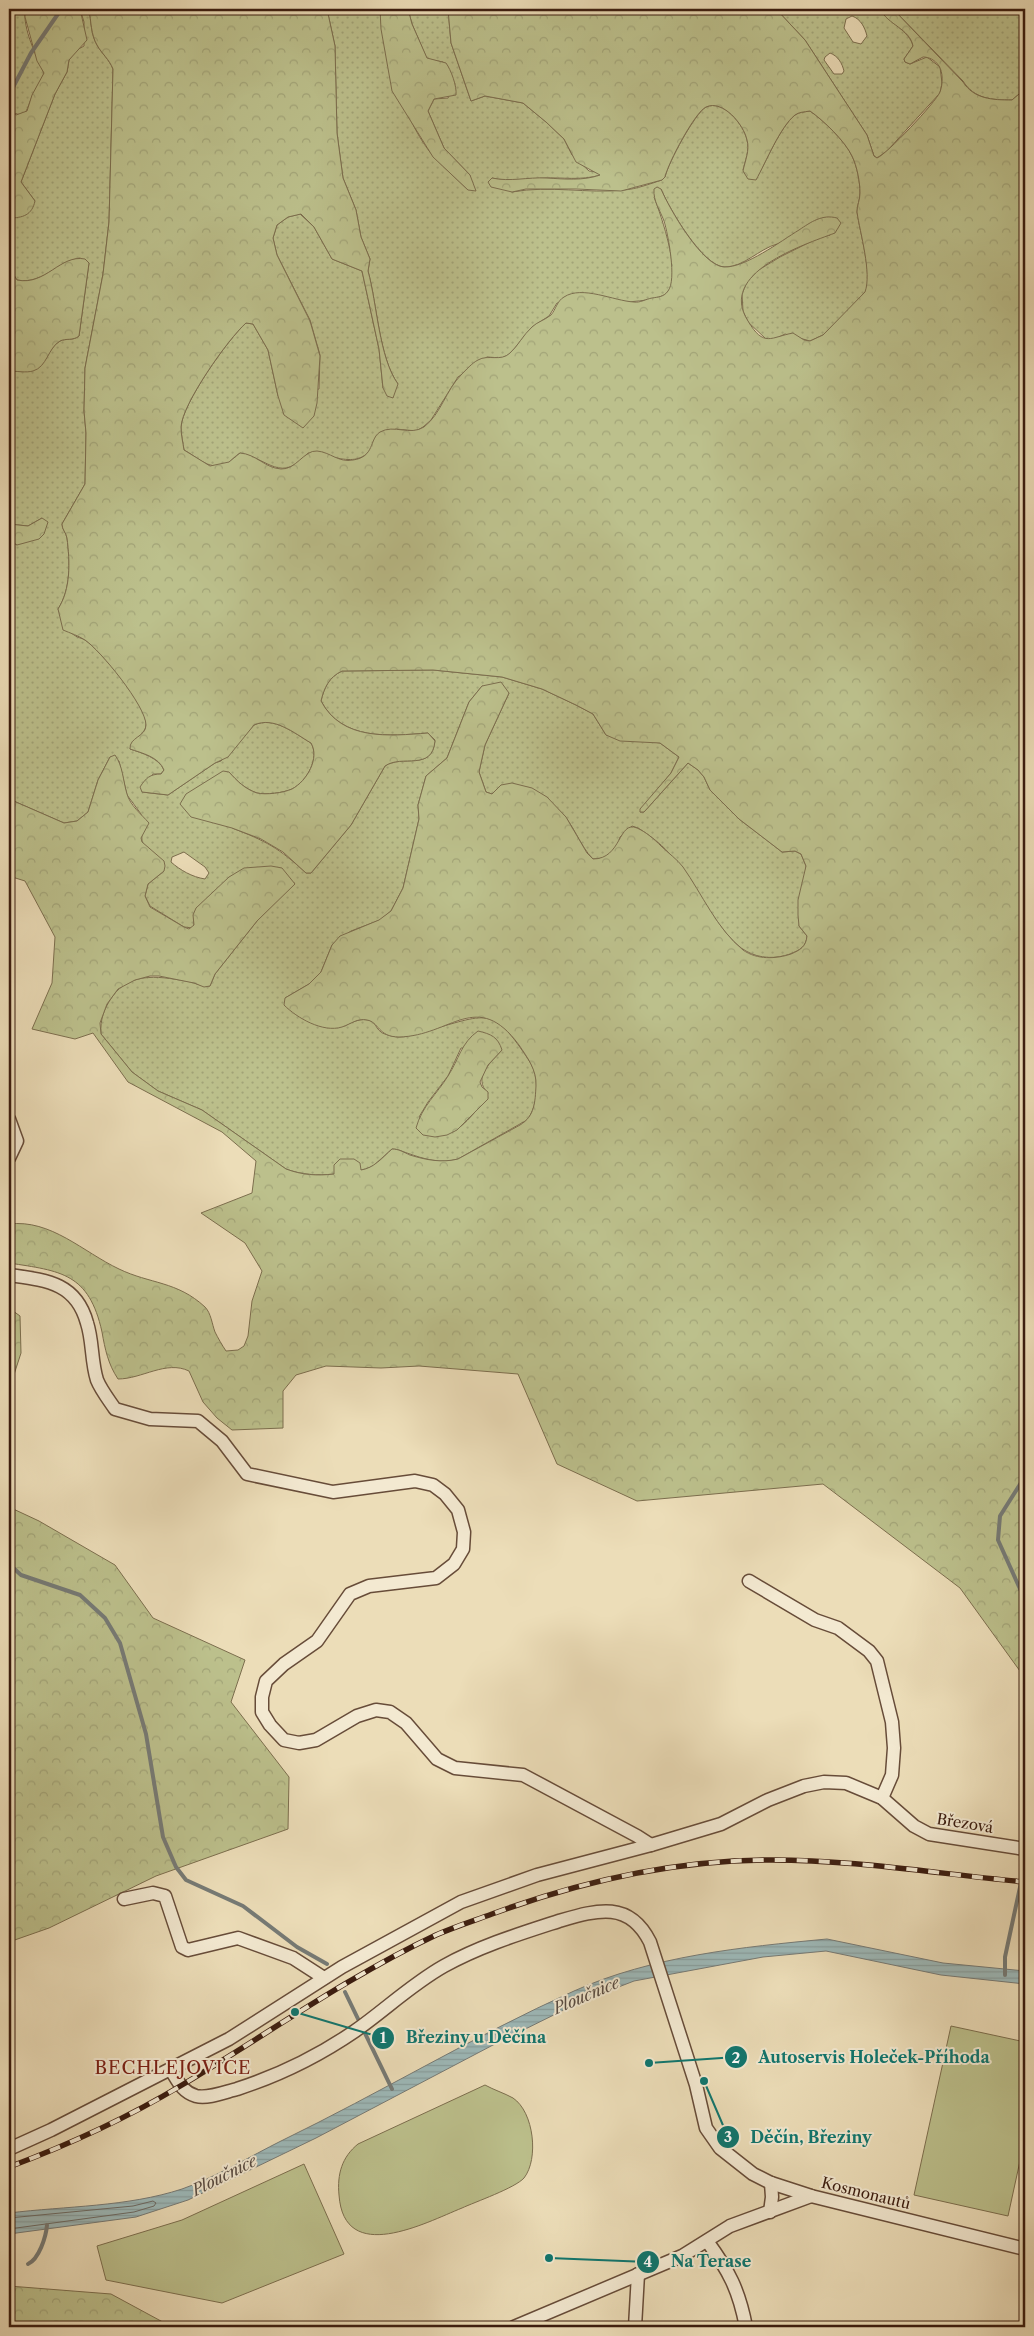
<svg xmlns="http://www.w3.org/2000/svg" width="1034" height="2336" font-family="'Libre Caslon Text',serif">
<defs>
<pattern id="grass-dots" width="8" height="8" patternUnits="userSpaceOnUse" patternTransform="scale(1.25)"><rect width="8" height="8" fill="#bcc08c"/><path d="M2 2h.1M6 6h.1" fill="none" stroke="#a2a478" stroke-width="1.8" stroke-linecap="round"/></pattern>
<pattern id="forest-crowns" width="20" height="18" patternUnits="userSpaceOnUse" patternTransform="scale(1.25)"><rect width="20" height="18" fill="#bcc08c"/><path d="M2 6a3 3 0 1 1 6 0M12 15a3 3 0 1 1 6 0" fill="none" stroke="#a2a478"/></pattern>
<pattern id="water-rules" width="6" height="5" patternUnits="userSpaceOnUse" patternTransform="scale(1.25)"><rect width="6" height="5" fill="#9db9b9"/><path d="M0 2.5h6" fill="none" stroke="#889e9e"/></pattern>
</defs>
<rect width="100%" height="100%" fill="#ecddb8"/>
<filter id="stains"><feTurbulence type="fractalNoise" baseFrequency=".004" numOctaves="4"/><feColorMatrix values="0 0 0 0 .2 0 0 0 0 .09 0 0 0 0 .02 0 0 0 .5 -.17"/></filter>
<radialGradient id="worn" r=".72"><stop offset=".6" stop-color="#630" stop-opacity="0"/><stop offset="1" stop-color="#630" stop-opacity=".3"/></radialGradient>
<g fill="url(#grass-dots)" stroke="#7c6e4e" fill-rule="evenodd">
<path d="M9 9H25C23 30 36 55 44 73 42 82 36 87 33 95 26 108 28 122 9 110Z"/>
<path d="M80 9H89C91 21 91 35 97 45 102 54 109 59 113 69L109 222 103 274 85 368 84 411 86 433 85 484 62 524C62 530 66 532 67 538 70 562 71 589 58 609 62 617 67 631 74 635 78 638 82 638 85 640 101 651 146 705 146 724 146 736 133 736 130 749 142 753 159 758 164 770L161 774H153L142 792 168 795 215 763 221 761 254 725C274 716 294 733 311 743 320 758 307 781 292 789 283 793 266 795 257 793 245 789 237 781 229 772L232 828C266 841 279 848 306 873H311L351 825 385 766C402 754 433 772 435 740L428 733C389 736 342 741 321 701 324 688 329 677 342 671L433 670 502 677 542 689 576 705 593 714 606 735 660 743 679 757 671 773 640 812H644L688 763 698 770 704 777 710 790 739 819 782 852 795 851 801 854 806 866 799 926 807 936C806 947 800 950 790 954 776 959 760 959 746 951 723 939 691 881 673 858 664 846 651 836 638 828L632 826 620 837 617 846 611 854 605 858 593 859C579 845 574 824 559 810L501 785 492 794 486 792 479 772 485 745 509 693 482 686 469 702 447 758 426 776 418 805 419 819 403 888 391 911 380 920 351 931 332 945 321 972 309 984 285 998 345 1026C353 1021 366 1016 374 1023 376 1026 378 1030 381 1032 385 1035 395 1037 400 1037 410 1037 420 1032 430 1030 490 1013 493 1006 530 1062 540 1078 538 1106 527 1120L458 1159C440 1164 424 1159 407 1153 401 1151 398 1149 392 1149L373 1166 366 1169C339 1174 313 1179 286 1169L202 1110 158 1091 132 1072 101 1034C100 1019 104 1009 112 997 131 970 163 977 191 982 198 984 203 987 210 986L215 974 257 921 295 883 205 901C195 909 193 913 194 925L193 928 184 927 150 906 145 896 148 884 164 871 142 842 141 814 127 795 119 761 110 757 98 780 88 812 77 821 64 823 9 799V540L17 545 42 518 28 526 9 524V371C31 371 36 373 49 353 52 348 55 344 60 341 66 338 73 341 79 336L89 263 80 258C57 262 42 285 17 280 5 264 9 237 9 217L35 201 21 182 55 94 67 72 69 60 75 51 84 46V22ZM184 852 205 867 209 873 205 879C192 877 180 870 171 862L172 857ZM461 1048 502 1050C491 1062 472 1078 488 1093 482 1105 464 1127 452 1132L419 1117 428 1102 448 1076Z"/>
<path d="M327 9H380C382 51 406 127 435 158 445 169 457 179 468 190L470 175 444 148 428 111 434 99 448 98 455 84 443 62 427 59 412 24 408 9H448L451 43 471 101 485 96 523 103 546 122 564 139 572 155 589 171 598 172 601 175C579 181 563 177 543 178 526 179 508 182 492 178L512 192C550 185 587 194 624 190 637 189 649 184 662 180L665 177C668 163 695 113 706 107 723 99 744 125 747 140 750 150 745 161 743 170L756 179C766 162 780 127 795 115 799 112 804 112 810 111 823 120 845 141 852 156 857 166 860 182 860 193 860 200 857 205 857 212 860 233 872 273 866 292L823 335 810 341 785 334 773 340 766 339 748 322 743 311 742 294 747 282 757 271 780 257 818 238 830 235C812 238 794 240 777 244 759 249 744 267 725 267 703 267 669 208 661 189L654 197C661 215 683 278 667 293 653 306 579 302 557 303L549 316 532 327 510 354 502 358 487 357 458 377 431 420 423 427 416 431 396 429 376 436C366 475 334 454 308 453 281 484 269 459 240 453 235 456 232 460 228 463 210 472 199 458 184 450 183 443 181 435 181 427 182 404 228 339 246 323L253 324 268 350 278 396 319 389 320 355 310 320 277 255 273 238 277 225 288 217 300 214 314 227 332 259 362 271 379 349 383 388 398 384C379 358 377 303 368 271L370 259 361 237 356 210 343 178 337 133 335 46Z"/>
<path d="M776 9H880C889 22 910 32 913 46L904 59 905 62 910 64 927 57 940 67 942 83 940 93 887 151 877 158 874 156 867 135 805 40ZM852 16C861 19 865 28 867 36L861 44 853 42 844 28 846 19ZM830 53C838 56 842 63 844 71L842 74H834L824 60 825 57Z"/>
<path d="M893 9H1025V89L1012 100C992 100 974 99 963 81Z"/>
</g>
<g fill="url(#forest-crowns)" stroke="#7c6e4e">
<path d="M25 9H80L87 40 69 60 67 72 55 94 21 182 35 201C32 215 23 218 9 218V110L16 115 27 111 32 95 44 73 37 61 25 17Z"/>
<path d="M89 9H327L335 46 337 133 343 178 356 210 361 237 370 259 368 271C377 303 379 358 398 384L393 398 387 396 383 388 379 349 362 271 332 259 314 227 301 214 288 217 277 225 273 238 277 255 310 321 320 356 317 403 314 416 303 428 284 415 278 396 268 350 253 324 246 323C228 339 182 404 181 427 181 435 183 443 184 450L210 466 229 462 240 453C256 454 265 468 281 469 296 470 304 450 317 451 330 452 339 463 353 460 375 457 369 439 380 432 394 424 410 436 424 427 441 414 446 390 461 375 466 370 472 363 478 360 488 354 501 362 510 353 518 346 523 335 532 327 537 322 545 320 551 315 556 309 557 301 564 297 582 285 614 301 634 302 640 303 646 299 652 298 658 297 664 297 668 291 677 280 668 234 664 221 660 210 653 201 654 189L657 187 661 189C669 208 702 266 724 267 745 268 781 241 799 230 811 222 822 214 837 218L841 223 835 233C803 245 717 273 748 321 764 348 771 337 793 333L804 340 810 341 823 335 865 292C872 273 860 233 857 212 857 205 860 200 860 193 860 182 857 166 852 156 845 141 823 120 810 111 804 112 799 112 795 115 780 127 766 162 756 180L748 179 743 171C745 161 750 150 747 140 744 125 723 99 706 107 695 112 668 163 665 177L662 180 621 191 576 189H526L512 192 491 187 488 182 492 178C510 182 528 177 546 178 565 179 583 181 600 175L576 162 564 139 546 122 523 103 485 96 471 101 451 43 448 9H776L805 40 867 135 874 156 877 158C886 155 936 102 940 92 943 84 943 72 939 66 935 60 929 57 923 57L910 64 905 62 904 59 913 46C910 29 888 25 880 9H893L963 82C974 99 992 100 1012 100L1025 89V1678L960 1588 823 1484 637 1501 557 1464 518 1374 419 1366 381 1368 326 1366 296 1375 283 1391V1428L232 1430 217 1418 203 1402 189 1371C166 1360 142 1379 118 1379 108 1364 105 1349 102 1332 89 1273 61 1271 9 1263V1224C51 1219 83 1252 119 1269 150 1284 177 1281 205 1307 211 1313 212 1324 215 1332 218 1338 222 1345 226 1351L238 1350 244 1346 248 1336 252 1301 262 1271 245 1243 201 1213 252 1193 256 1161 222 1132 128 1082 93 1033 75 1039 32 1029 52 983 55 937 25 881 9 876V799L64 823 77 821 88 812 98 780 110 757 115 755C123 766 123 781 127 794 130 805 141 814 149 823L141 838 142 842 164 861 165 866 164 871 148 884 145 896 150 907 184 927 189 929 194 925 193 915 196 908 229 877 244 868 271 866 282 868 295 884 257 921 215 974 210 986 204 987 194 983 159 976H150L135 980 118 989 107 1004 100 1023 101 1034 132 1072 158 1091 202 1110 286 1169C302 1175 317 1176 334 1174V1165L340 1159H354L360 1163 361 1170C374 1168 382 1158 392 1149 399 1149 403 1152 410 1155 426 1160 442 1163 458 1159L520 1125C535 1116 535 1102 536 1086 537 1070 527 1057 519 1045 477 988 451 1036 399 1037 378 1037 379 1022 367 1020 357 1018 351 1024 342 1027 323 1033 297 1018 284 1005L285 998 309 984 321 972 332 945 340 936 379 920 391 911 403 888 419 819 418 805 426 776 447 758 469 702 482 686 501 682 509 693 485 745 479 772 486 792 492 794 501 785 512 783 532 788 547 797 566 817 587 853 593 859C622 859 618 820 637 828 646 832 654 839 661 846 668 853 677 859 683 867 702 894 717 929 743 950 757 960 776 959 791 954 800 950 806 947 807 936L799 926 798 915V900L806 866 801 854 795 851 782 852 739 819 710 790 704 777 698 770 688 763 644 812H640V809L671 773 679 757 660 743 620 741 606 735 593 714 576 705 542 689 502 677 433 670 342 671C329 677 324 688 321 701 342 741 389 736 428 733L435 741C432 772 402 754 385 766L351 825 311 873H306L283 852 261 839 232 828 191 817 180 804 186 794 223 771 229 772C237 781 245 789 257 793 266 795 283 793 292 789 307 781 320 758 311 743 294 733 274 716 254 725L228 757 215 763 168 795 142 792 140 787C146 778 150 774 161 774L164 770C159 757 142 753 130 749 129 737 146 737 146 725 146 706 100 650 85 640 79 636 70 633 63 630L58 609C71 589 70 562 67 538 66 532 62 530 62 524L85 484 86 433 84 411 85 368 103 274 109 222 113 69C109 59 102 54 97 45 91 35 91 21 89 9Z"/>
<path d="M380 9H408L412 24 427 58 446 63C451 70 457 86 456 95L434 99 428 111 444 148 470 175 476 191 468 190 433 157 392 91 381 29Z"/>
<path d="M9 233C12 250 6 265 17 280 46 286 60 254 85 259L89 263 79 336C73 341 66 338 60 341 48 348 47 367 33 371 26 373 16 371 9 371Z"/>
<polygon points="42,518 48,522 44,534 39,539 17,545 9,540 9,524 28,526"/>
<path d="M478 1031C491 1034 498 1037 502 1050L488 1065 480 1082 482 1087 488 1092V1099L457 1130 447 1135 435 1137 423 1135 416 1128C422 1106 437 1094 448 1076 459 1059 461 1043 478 1031Z"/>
<polygon points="9,1308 20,1316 21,1353 9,1390"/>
<polygon points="9,1507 39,1521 115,1565 153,1618 245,1660 231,1702 289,1777 288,1829 156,1876 49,1928 9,1942"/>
<polygon points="9,2286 111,2294 172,2327 9,2327"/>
</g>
<g fill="#bcc08c" stroke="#7c6e4e">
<polygon points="951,2026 1025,2042 1025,2138 1008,2216 914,2195"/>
<path d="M485 2085C494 2090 504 2093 513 2098 534 2112 539 2159 524 2178 515 2188 475 2202 462 2208 425 2223 344 2266 339 2195 337 2174 342 2157 358 2144Z"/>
<polygon points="304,2164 344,2254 222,2303 106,2280 97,2246 182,2220"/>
</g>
<path fill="url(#water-rules)" stroke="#767a75" d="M827 1939 943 1963 1025 1971V1984L941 1975 826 1951 763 1957 634 1981 580 2002 493 2045 316 2138 188 2200 136 2217 9 2234V2213C66 2206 127 2207 182 2189 214 2178 251 2156 281 2141 380 2093 474 2036 574 1991 652 1956 742 1947 827 1939Z"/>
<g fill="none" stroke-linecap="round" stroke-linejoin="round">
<polyline stroke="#6c6a64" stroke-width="1" points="9,2218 133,2206 153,2201 156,2203 154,2206 134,2212 9,2229"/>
<g stroke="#767a75" stroke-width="4">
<polyline points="9,95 31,53 60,11"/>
<polyline points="1024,1478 1000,1516 998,1540 1025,1600"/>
<polyline points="9,1564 21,1575 80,1595 105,1618 120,1643 146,1734 163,1837 176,1867 186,1880 243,1906 297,1947 327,1964"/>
<polyline points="1005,1975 1005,1957 1025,1864"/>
<polyline points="345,1992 392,2089"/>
<path d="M28 2264C39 2259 46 2237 47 2225"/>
</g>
<g stroke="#674c39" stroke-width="15">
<g id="minor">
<polyline points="9,1119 17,1141 9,1158"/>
<path d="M9 1275C45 1280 76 1282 87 1323 93 1341 91 1361 97 1380 101 1390 109 1400 115 1409L150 1419 198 1421 222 1441 247 1474 333 1492 415 1481 433 1485 445 1494 458 1510 464 1532 463 1549 454 1564 436 1578 369 1586 350 1594 317 1641 284 1664 266 1681 262 1697V1712L270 1725 284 1740 299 1743 316 1740 357 1716 376 1710 390 1712 406 1723 437 1759 455 1768 523 1775 637 1836 651 1845"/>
<polyline points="749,1581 815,1620 838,1628 869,1651 877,1661 892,1722 894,1748 892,1775 882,1798"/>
<polyline points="124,1899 153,1893 165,1896 182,1947 188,1950 238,1938 293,1958 324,1978"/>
<path d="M171 2070C178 2081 182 2092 196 2096 208 2099 225 2092 237 2089 277 2076 320 2055 355 2031 385 2010 412 1984 444 1966 480 1946 519 1934 559 1921 597 1910 629 1900 650 1942L696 2085 706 2128 720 2148 753 2174 771 2183 811 2196 1025 2249"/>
<polyline points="9,2149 51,2130 229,2039 342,1967 461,1902 537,1875 651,1845 721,1824 768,1800 804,1786 824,1782 846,1783 882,1798 914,1826 929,1834 1025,1849"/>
<polyline points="770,2212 772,2197 771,2183"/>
<path d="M707 2241C729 2271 739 2290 746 2327"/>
<polyline points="514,2327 682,2256 730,2226 811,2196"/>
<polyline points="635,2327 638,2274"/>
</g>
</g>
<use href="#minor" stroke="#f3e9d1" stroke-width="12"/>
<g stroke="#3b1c0f" stroke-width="5.5">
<path id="rail" d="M9 2167C68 2145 127 2118 182 2085 266 2035 347 1977 436 1935 454 1927 473 1921 492 1914 579 1882 671 1861 764 1860 852 1859 938 1874 1025 1882"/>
</g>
<use href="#rail" stroke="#f3e9d1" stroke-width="4" stroke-dasharray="11" stroke-linecap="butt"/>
</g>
<g text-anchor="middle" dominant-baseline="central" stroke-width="4" stroke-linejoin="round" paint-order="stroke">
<g font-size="15" fill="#3b1c0f" stroke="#f3e9d1">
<text transform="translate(965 1823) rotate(9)">Březová</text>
<text transform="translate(866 2193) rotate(14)">Kosmonautů</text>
</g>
<g font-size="16" font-style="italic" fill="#584b42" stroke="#f3e9d1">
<text transform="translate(586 1995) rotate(-23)">Ploučnice</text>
<text transform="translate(224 2175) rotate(-27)">Ploučnice</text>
</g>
<g font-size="18" letter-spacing="1" fill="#7a1f14" stroke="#f3e9d1">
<text x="173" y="2068">BECHLEJOVICE</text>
</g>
</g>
<path fill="none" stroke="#0f766e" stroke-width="2" d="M295 2012L383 2038M649 2063L736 2057M704 2081L728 2137M549 2258L648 2262"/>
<g fill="#0f766e" stroke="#f3e9d1" stroke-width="2">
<circle cx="295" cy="2012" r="5"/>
<circle cx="649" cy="2063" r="5"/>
<circle cx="704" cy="2081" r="5"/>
<circle cx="549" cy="2258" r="5"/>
<circle cx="383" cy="2038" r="12"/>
<circle cx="736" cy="2057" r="12"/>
<circle cx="728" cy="2137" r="12"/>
<circle cx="648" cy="2262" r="12"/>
</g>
<g font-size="15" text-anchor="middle" font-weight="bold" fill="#fff">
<text x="383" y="2043">1</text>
<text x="736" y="2063">2</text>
<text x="728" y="2142">3</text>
<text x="648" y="2267">4</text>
</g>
<g font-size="16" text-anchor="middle" font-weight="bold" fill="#0f766e" stroke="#f3e9d1" stroke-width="4" stroke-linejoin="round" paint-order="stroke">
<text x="476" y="2043">Březiny u Děčína</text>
<text x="874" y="2063">Autoservis Holeček-Příhoda</text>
<text x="811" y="2143">Děčín, Březiny</text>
<text x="711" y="2267">Na Terase</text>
</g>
<rect width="1034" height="2336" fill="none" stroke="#ecddb8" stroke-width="30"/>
<rect x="10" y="10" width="1014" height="2316" fill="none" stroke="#3b1c0f" stroke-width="2.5"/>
<rect x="15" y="15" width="1004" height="2306" fill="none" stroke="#3b1c0f"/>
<rect width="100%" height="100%" filter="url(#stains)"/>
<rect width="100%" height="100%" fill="url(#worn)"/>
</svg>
